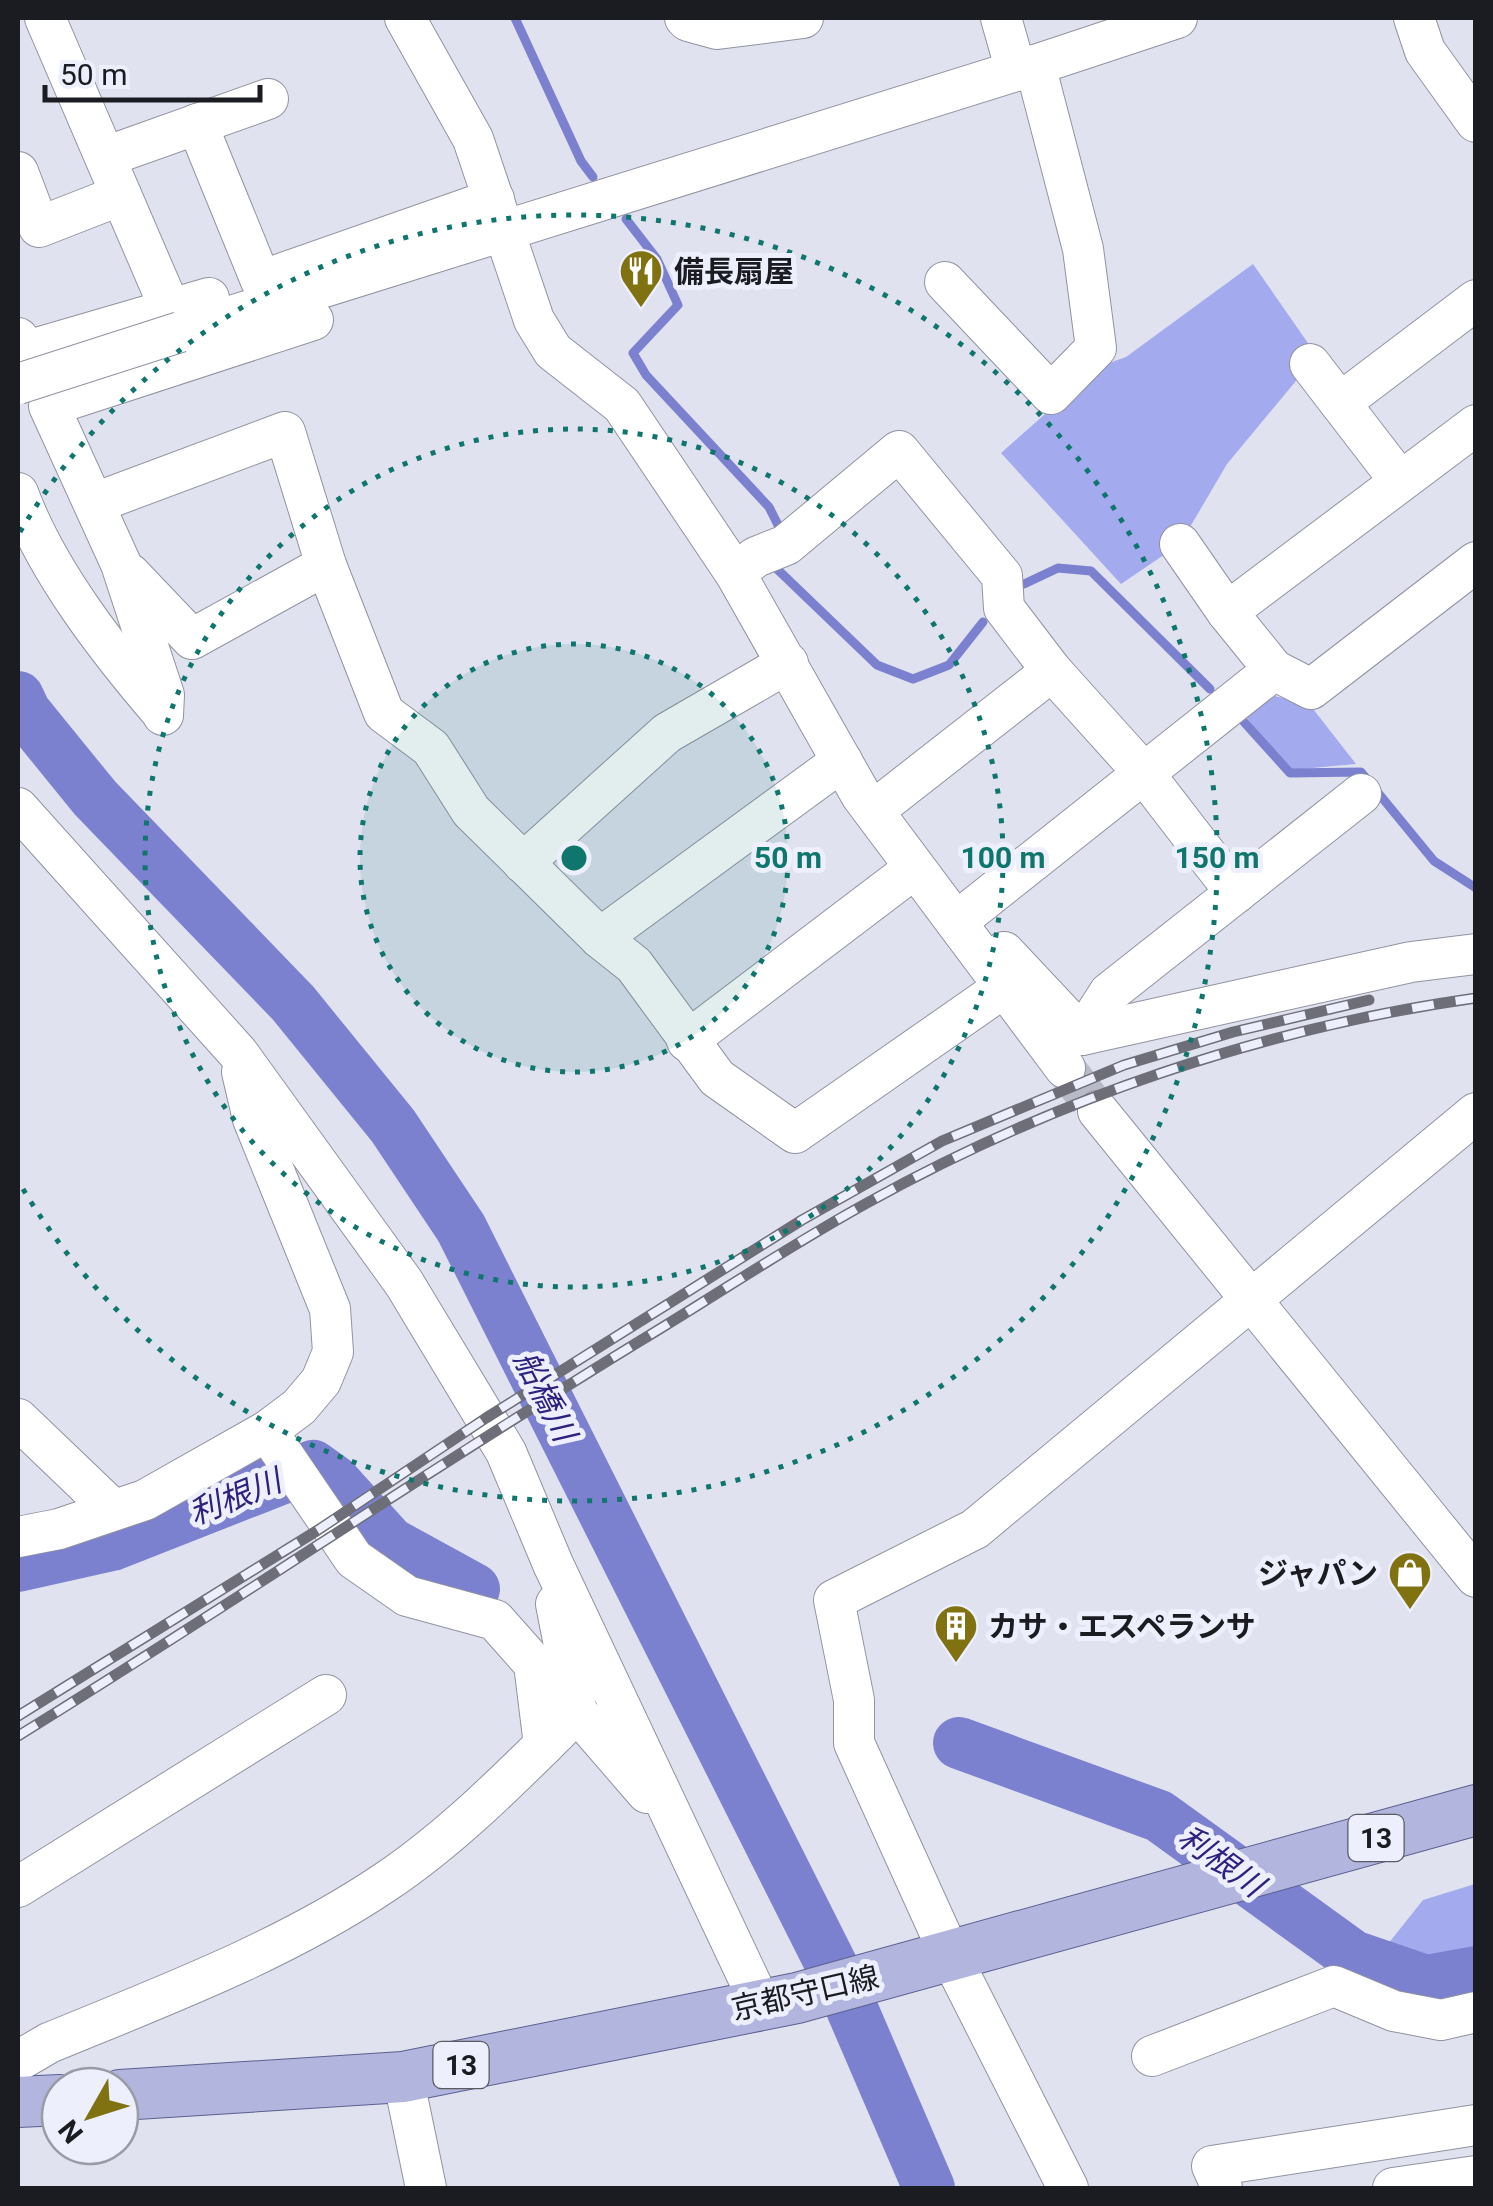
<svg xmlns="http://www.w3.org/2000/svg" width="1493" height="2206" font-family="Roboto,'Noto Sans JP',sans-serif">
<rect width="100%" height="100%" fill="#e0e2f0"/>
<g fill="#a3aaed">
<polygon points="1253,264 1310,346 1310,364 1227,464 1180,544 1121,584 1001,453 1098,367 1126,357"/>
<polygon points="1271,695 1310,705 1356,764 1290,770 1246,717"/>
<polygon points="1475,1884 1475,1960 1435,1967 1384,1949 1423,1900"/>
</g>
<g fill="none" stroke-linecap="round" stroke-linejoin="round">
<g stroke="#7b80cf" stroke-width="9">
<polyline points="515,18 581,161 593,177"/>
<polyline points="626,219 657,259 678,305 633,353 646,375 769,507 778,525"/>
<polyline points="776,568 877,665 913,679 949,665 983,622"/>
<polyline points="1024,584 1058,568 1091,571 1210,689"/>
<polyline points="1244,722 1290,773 1361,772 1434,861 1476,888"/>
</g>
<g stroke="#7b80cf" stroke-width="52">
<polyline points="18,697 25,712 95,798 293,1003 393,1126 461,1228 843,1988 929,2188"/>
<polyline points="18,1566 112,1545 313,1466 334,1481 390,1543 474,1589"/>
<polyline points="959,1743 1159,1816 1353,1956 1426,1981 1476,1972"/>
</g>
<polyline stroke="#b9bac7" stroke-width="40" stroke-dasharray="40 20" stroke-linecap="butt" points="1065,1068 1098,1111"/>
<g stroke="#9193a0" stroke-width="42">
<g id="minor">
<polyline points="45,18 171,311"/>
<polyline points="405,18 473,139 534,320 553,351 622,405 735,573 861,795 1065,1068"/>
<polyline points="685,18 688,21 717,29 803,18"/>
<polyline points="1001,18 1016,71"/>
<polyline points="1414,18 1425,51 1476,122"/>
<polyline points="197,124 261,281"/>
<polyline points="105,157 268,99"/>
<polyline points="18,172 39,227 121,195"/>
<polyline points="269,278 494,199"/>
<polyline points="945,282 1051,394 1096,348 1083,249 1035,65"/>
<polyline points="180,332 1035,65 1177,18"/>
<polyline points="18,338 27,351 209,298"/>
<polyline points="1310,364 1400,481"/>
<polyline points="1340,403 1476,300"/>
<path d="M18 493C47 572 109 651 163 714"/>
<polyline points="95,503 285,432 326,565 384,713 431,748 471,811 600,938 634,965 717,1078 795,1133 1003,988"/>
<polyline points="1180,544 1227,612 1274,670 1311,689 1476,562"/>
<polyline points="735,573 756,557 786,545 899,451 1002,576 1004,608 1052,671 1142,771 1236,893"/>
<polyline points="130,574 192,639 326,565"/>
<polyline points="1227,612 1476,425"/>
<polyline points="163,715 164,695 121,564 49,406 313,320"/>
<polyline points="18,808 238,1053 404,1283 506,1452 553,1564 761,2005"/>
<polyline points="873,811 1052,671"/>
<polyline points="523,863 667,733 788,663"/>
<polyline points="956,922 1274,670"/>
<polyline points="600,938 842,761"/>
<polyline points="1004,952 1082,1035 1411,962 1476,954"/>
<polyline points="1082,1035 1109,993 1361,794"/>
<polyline points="687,1041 915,868"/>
<polyline points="1098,1111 1476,1577"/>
<polyline points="18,1419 112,1509"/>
<polyline points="267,1431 354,1559 407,1596 495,1620 534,1664 544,1745"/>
<polyline points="18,1537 59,1529 145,1500 267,1431 299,1407 321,1381 333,1352 330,1309 253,1119 242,1072"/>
<polyline points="556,1604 577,1712 647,1793"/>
<polyline points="18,1887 326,1695"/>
<polyline points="1152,2056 1334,1986 1394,2011 1441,2020 1476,2012"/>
<path d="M18 2061 49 2043C163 1996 281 1952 384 1883 453 1837 518 1771 577 1712"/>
<polyline points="403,2077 426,2188"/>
<polyline points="1068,2188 951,1957 854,1743 854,1700 834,1600 975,1529 1476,1113"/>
<polyline points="1222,2188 1212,2166 1476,2125"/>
<polyline points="1393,2188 1476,2176"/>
</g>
</g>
<g stroke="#5b608e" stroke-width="52">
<g id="major">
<polyline points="120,2095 403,2077 797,1998 1476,1810"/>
<polyline points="18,2102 60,2100"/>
</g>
</g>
<use href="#minor" stroke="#fff" stroke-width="40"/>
<use href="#major" stroke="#b2b5de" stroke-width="50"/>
<g stroke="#6d6e77" stroke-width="11">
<g id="rail">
<polyline points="18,1716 318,1530 486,1418 802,1220 942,1141 1124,1065 1233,1032 1369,1000"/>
<path d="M18 1736C227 1607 430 1469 640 1341 716 1295 789 1246 867 1203 1054 1099 1263 1028 1476 998"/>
</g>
</g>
<use href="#rail" stroke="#edeffd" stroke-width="8" stroke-dasharray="22" stroke-linecap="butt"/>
<g stroke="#9193a0" stroke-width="42" stroke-linecap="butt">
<polyline id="minor-bridge" points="18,384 180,332"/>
</g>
<use href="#minor-bridge" stroke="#fff" stroke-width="40"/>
</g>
<circle cx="574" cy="858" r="214" fill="#0f766e" fill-opacity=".12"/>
<g fill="none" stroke="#0f766e" stroke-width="5" stroke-dasharray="5 10">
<circle cx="574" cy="858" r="214"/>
<circle cx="574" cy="858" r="429"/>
<path d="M20 532A643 643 0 1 1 20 1184"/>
</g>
<defs>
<g id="restaurant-pin" transform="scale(2.25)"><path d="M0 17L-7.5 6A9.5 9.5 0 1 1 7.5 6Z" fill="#807111" stroke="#edeffd"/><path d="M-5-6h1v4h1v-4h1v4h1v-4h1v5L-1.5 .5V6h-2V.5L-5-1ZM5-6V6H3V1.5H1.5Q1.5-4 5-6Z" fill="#fff"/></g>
<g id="shop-pin" transform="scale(2.25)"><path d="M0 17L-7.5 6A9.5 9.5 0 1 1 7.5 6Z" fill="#807111" stroke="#edeffd"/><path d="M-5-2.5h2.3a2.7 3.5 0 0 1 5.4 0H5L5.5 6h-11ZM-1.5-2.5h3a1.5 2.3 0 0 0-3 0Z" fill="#fff"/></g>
<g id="building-pin" transform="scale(2.25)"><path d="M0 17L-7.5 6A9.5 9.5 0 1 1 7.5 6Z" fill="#807111" stroke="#edeffd"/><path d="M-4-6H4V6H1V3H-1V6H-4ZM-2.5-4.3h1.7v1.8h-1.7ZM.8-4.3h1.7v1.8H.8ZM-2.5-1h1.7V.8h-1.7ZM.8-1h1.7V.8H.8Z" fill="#fff"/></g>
</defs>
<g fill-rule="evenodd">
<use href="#restaurant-pin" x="641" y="271"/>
<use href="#shop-pin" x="1410" y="1573"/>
<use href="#building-pin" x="956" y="1626"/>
</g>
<g text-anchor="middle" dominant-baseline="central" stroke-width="10" stroke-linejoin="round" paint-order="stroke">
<g fill="#edeffd" stroke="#5a5b63" stroke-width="2.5">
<rect x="1348.5" y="1815" width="55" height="46" rx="8"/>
<rect x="433.5" y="2042" width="55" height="46" rx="8"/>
</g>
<g font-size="28" font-weight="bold" fill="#1b1c21">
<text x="1376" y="1838">13</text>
<text x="461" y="2065">13</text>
</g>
<g font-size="30" font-weight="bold" fill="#1b1c21" stroke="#edeffd" text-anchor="start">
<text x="674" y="271">備長扇屋</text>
<text x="1378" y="1573" text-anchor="end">ジャパン</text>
<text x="988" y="1626">カサ・エスペランサ</text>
</g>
<g font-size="30" fill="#1b1c21" stroke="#edeffd">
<text transform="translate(805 1993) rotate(-13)">京都守口線</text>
</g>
<g font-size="32" font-style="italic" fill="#2c2280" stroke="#edeffd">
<text transform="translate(545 1396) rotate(63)">船橋川</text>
<text transform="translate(235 1497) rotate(-22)">利根川</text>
<text transform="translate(1221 1861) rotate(36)">利根川</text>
</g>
</g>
<circle cx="574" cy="858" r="15" fill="#0f766e" stroke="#edeffd" stroke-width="5"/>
<g font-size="30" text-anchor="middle" font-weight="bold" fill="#0f766e" stroke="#edeffd" stroke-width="10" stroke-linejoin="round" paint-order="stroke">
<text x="788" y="868">50 m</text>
<text x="1003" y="868">100 m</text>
<text x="1217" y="868">150 m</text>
</g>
<rect width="1493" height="2206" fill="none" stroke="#1b1c21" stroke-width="40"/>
<g transform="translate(90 2116) rotate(231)"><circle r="48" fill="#edeffd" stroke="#999ba5" stroke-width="2.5"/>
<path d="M0-8L18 38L0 25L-18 38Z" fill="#807111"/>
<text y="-15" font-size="28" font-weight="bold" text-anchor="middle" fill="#1b1c21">N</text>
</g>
<path d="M45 85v15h215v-15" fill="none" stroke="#1b1c21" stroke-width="5"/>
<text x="60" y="85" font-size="30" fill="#1b1c21" stroke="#edeffd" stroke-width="8" paint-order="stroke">50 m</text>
</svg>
